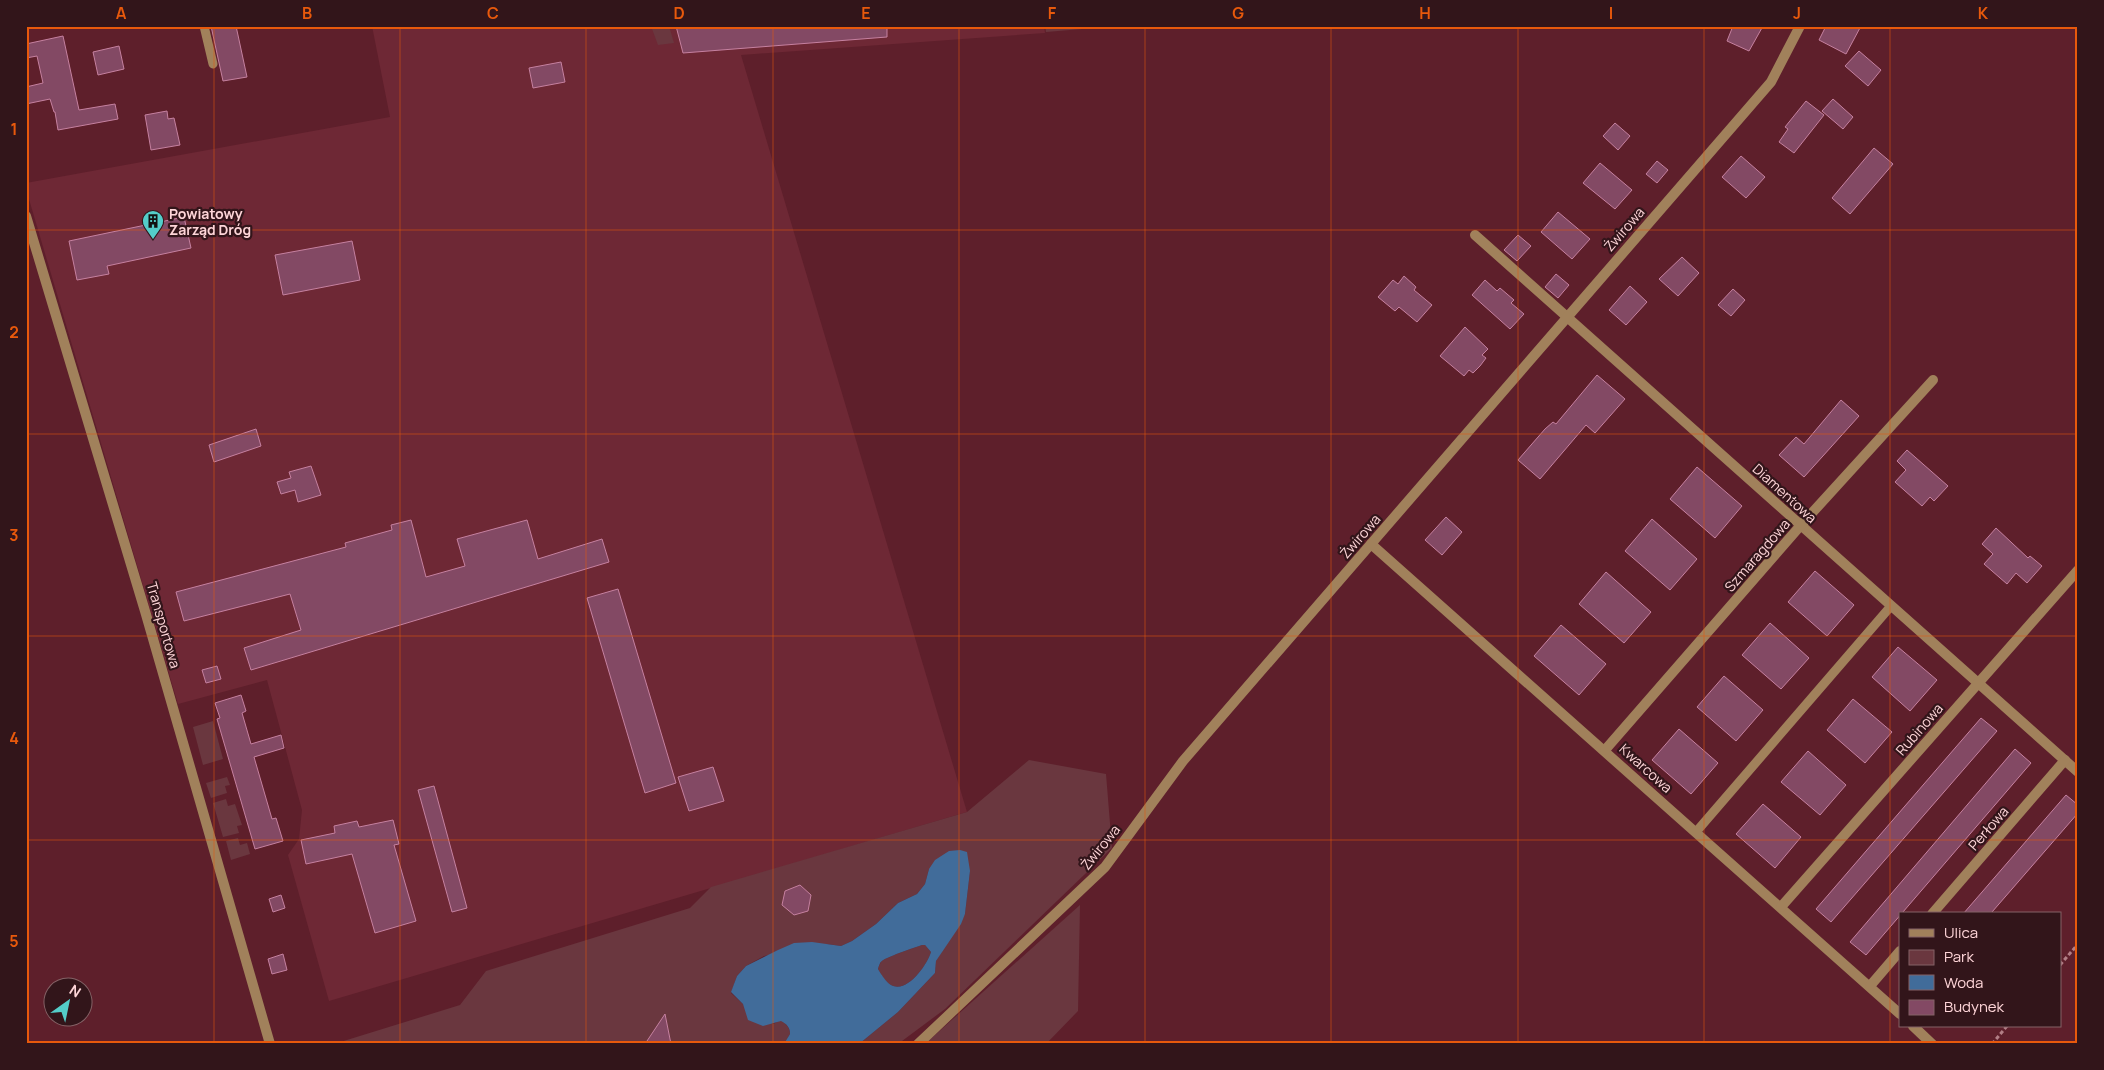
<svg xmlns="http://www.w3.org/2000/svg" width="2104" height="1070" font-family="Manrope,sans-serif">
<rect width="100%" height="100%" fill="#5e1f2b"/>
<polygon fill="#6e2835" points="372,26 1044,26 1045,33 741,55 967,812 329,1001 288,855 299,839 302,810 267,680 178,704 26,189 26,183 390,117"/>
<g fill="#6a373f" fill-rule="evenodd">
<polygon points="651,26 669,26 674,43 658,45"/>
<polygon points="1045,26 1118,26 1046,32"/>
<polygon points="213,721 223,759 203,765 193,727"/>
<path d="M1029 760 1106 774 1112 848 945 1009 898 1044H859L898 1012 935 973 936 961 965 914 970 871 929 869 925 884 917 894 898 903 876 924 852 941 841 946 827 944 764 956 746 966 737 976 731 993 743 1004 773 1024 781 1020C787 1025 790 1028 790 1034L785 1042 779 1044H334L460 1005 486 971 690 908 711 887 967 812ZM800 885 811 895 808 911 782 905 785 891Z"/>
<polygon points="227,777 230,785 225,786 227,793 211,798 206,783"/>
<polygon points="226,799 228,806 235,804 242,825 237,826 239,833 223,837 213,803"/>
<polygon points="238,838 240,845 247,843 250,854 231,860 226,841"/>
<polygon points="1080,905 1078,1011 1046,1044 925,1044"/>
<path d="M922 945H925L931 952C927 965 907 994 891 985 885 982 881 974 878 969 879 967 879 964 881 962 883 958 916 947 922 945Z"/>
</g>
<path fill="#416c9a" fill-rule="evenodd" d="M960 850 967 852 970 871 965 914 961 924 936 961 935 973 898 1012 859 1044H779L785 1042 790 1034C790 1028 787 1024 781 1021L763 1026 748 1020 743 1004 731 992 737 976 746 966 778 950 794 943 812 942 841 946 852 941 876 924 898 903 917 894 925 884 929 869 935 860 949 851ZM922 945H925L931 952C927 965 907 994 891 985 886 982 881 974 878 969 878 969 880 962 881 962 883 958 916 947 922 945Z"/>
<g fill="#834964" stroke="#c681a0">
<polygon points="211,26 236,26 247,77 223,81"/>
<polygon points="676,26 887,26 887,37 683,53"/>
<polygon points="1733,26 1763,26 1749,51 1727,41"/>
<polygon points="1826,26 1861,26 1846,54 1819,40"/>
<polygon points="63,36 79,110 115,104 118,119 58,130 55,112 54,112 50,99 26,104 26,87 43,83 37,56 26,58 26,44"/>
<polygon points="119,46 124,69 98,75 93,52"/>
<polygon points="1859,51 1881,70 1868,86 1845,66"/>
<polygon points="561,62 565,82 533,88 529,68"/>
<polygon points="1833,99 1853,117 1843,129 1822,111"/>
<polygon points="1806,101 1824,115 1794,153 1779,142 1788,129 1785,127"/>
<polygon points="167,111 168,119 174,118 180,145 151,150 145,115"/>
<polygon points="1615,123 1630,136 1618,150 1603,136"/>
<polygon points="1874,148 1893,164 1850,214 1832,198"/>
<polygon points="1741,156 1765,177 1746,198 1722,177"/>
<polygon points="1657,161 1668,170 1657,183 1646,174"/>
<polygon points="1600,163 1632,190 1615,209 1583,183"/>
<polygon points="1558,212 1590,239 1572,259 1541,232"/>
<polygon points="184,217 191,248 107,266 109,274 77,280 69,241"/>
<polygon points="1518,235 1531,246 1517,261 1504,250"/>
<polygon points="352,241 360,280 283,295 275,255"/>
<polygon points="1682,257 1699,273 1678,296 1659,279"/>
<polygon points="1556,274 1569,285 1558,298 1545,287"/>
<polygon points="1404,276 1416,287 1414,290 1432,305 1417,322 1399,307 1395,311 1378,297 1393,280 1398,284"/>
<polygon points="1485,280 1497,291 1500,288 1514,300 1511,303 1524,314 1510,329 1472,295"/>
<polygon points="1630,286 1647,302 1626,325 1609,310"/>
<polygon points="1733,289 1745,300 1731,316 1718,305"/>
<polygon points="1465,327 1488,349 1482,355 1486,358 1480,366 1473,373 1469,370 1464,376 1440,356"/>
<polygon points="1597,375 1625,399 1595,433 1586,425 1540,479 1518,460 1545,429 1553,422 1556,424"/>
<polygon points="1841,400 1859,416 1804,477 1779,455 1796,437 1804,444"/>
<polygon points="256,429 261,446 214,462 209,445"/>
<polygon points="1907,450 1948,486 1934,501 1930,497 1922,506 1895,482 1906,470 1897,461"/>
<polygon points="311,466 321,495 298,502 295,490 281,494 277,482 291,478 289,472"/>
<polygon points="1697,467 1742,506 1715,538 1670,499"/>
<polygon points="1446,517 1462,532 1442,555 1425,540"/>
<polygon points="1652,519 1697,559 1670,590 1625,551"/>
<polygon points="411,520 426,577 465,566 457,539 527,520 538,559 602,539 609,562 251,670 244,648 301,630 290,594 184,621 176,592 346,547 345,543 392,530 391,525"/>
<polygon points="1996,528 2028,558 2030,556 2042,566 2027,583 2016,573 2007,584 1984,564 1993,554 1982,544"/>
<polygon points="1815,571 1854,605 1827,636 1788,602"/>
<polygon points="1606,572 1651,612 1624,643 1579,604"/>
<polygon points="618,589 676,783 645,793 587,598"/>
<polygon points="1770,623 1809,658 1781,689 1742,655"/>
<polygon points="1561,625 1606,664 1579,695 1534,656"/>
<polygon points="1898,647 1937,680 1910,711 1872,677"/>
<polygon points="217,666 221,679 206,683 202,670"/>
<polygon points="1724,676 1763,710 1736,741 1697,707"/>
<polygon points="241,695 246,711 242,713 251,744 281,735 284,748 254,757 272,819 276,818 283,841 255,849 217,719 220,718 215,703"/>
<polygon points="1853,699 1892,732 1865,763 1827,730"/>
<polygon points="1981,718 1997,731 1831,922 1816,909"/>
<polygon points="1679,729 1718,763 1691,794 1652,760"/>
<polygon points="2015,749 2031,763 1866,955 1850,942"/>
<polygon points="1808,751 1846,785 1820,815 1781,782"/>
<polygon points="713,767 724,801 689,811 678,777"/>
<polygon points="434,786 467,908 452,912 418,790"/>
<polygon points="2066,795 2078,805 2078,813 1992,912 1995,914 1963,914"/>
<polygon points="1763,804 1801,837 1775,868 1736,834"/>
<polygon points="393,820 399,844 394,845 416,921 375,933 352,854 306,864 301,840 335,833 334,826 357,821 359,827"/>
<polygon points="800,885 811,895 808,911 794,915 782,905 785,891"/>
<polygon points="281,895 285,908 273,912 269,899"/>
<polygon points="283,954 287,970 272,974 268,959"/>
<polygon points="665,1014 671,1044 645,1044"/>
</g>
<g fill="none" stroke-linecap="round" stroke-linejoin="round">
<g stroke="#b27e86" stroke-width="3" stroke-dasharray="4 2.5" stroke-linecap="butt">
<polyline points="2060,965 2078,944"/>
<polyline points="1992,1044 2007,1026"/>
</g>
<g stroke="#a1815b" stroke-width="9">
<polyline points="204,26 213,64"/>
<polyline points="1696,832 1891,606"/>
</g>
<g stroke="#a1815b" stroke-width="10">
<polyline points="26,216 145,611 270,1044"/>
<polyline points="1475,235 2078,772"/>
<polyline points="1371,544 1900,1014"/>
<polyline points="1605,750 1801,525 1933,380"/>
<polyline points="1781,907 2078,570"/>
<polyline points="1932,914 2065,760"/>
<polyline points="1870,986 1900,951"/>
<polyline points="1913,1026 1932,1044"/>
<polyline points="918,1044 1105,867 1183,761 1771,82 1800,26"/>
</g>
</g>
<path fill="none" stroke="#e8590c" stroke-width="1" stroke-opacity="0.55" d="M214 26V1044M400 26V1044M586 26V1044M773 26V1044M959 26V1044M1145 26V1044M1331 26V1044M1518 26V1044M1704 26V1044M1890 26V1044M26 230H2078M26 434H2078M26 636H2078M26 840H2078"/>
<defs>
<g id="building-pin" transform="scale(1.125)"><path d="M0 17L-7.5 6A9.5 9.5 0 1 1 7.5 6Z" fill="#54cdc9" stroke="#32151a"/><path d="M-4-6H4V6H1V3H-1V6H-4ZM-2.5-4.3h1.7v1.8h-1.7ZM.8-4.3h1.7v1.8H.8ZM-2.5-1h1.7V.8h-1.7ZM.8-1h1.7V.8H.8Z" fill="#111"/></g>
</defs>
<g fill-rule="evenodd">
<use href="#building-pin" x="153" y="221"/>
</g>
<g text-anchor="middle" dominant-baseline="central" stroke-width="4.5" stroke-linejoin="round" paint-order="stroke">
<g font-size="14" font-weight="bold" fill="#fed5d8" stroke="#32151a" text-anchor="start">
<text x="169" y="213">Powiatowy<tspan x="169" dy="16">Zarząd Dróg</tspan></text>
</g>
<g font-size="14" fill="#fed5d8" stroke="#32151a">
<text transform="translate(1624 229) rotate(-49)">Żwirowa</text>
<text transform="translate(1785 493) rotate(42)">Diamentowa</text>
<text transform="translate(1360 536) rotate(-49)">Żwirowa</text>
<text transform="translate(1757 555) rotate(-49)">Szmaragdowa</text>
<text transform="translate(164 625) rotate(74)">Transportowa</text>
<text transform="translate(1919 729) rotate(-49)">Rubinowa</text>
<text transform="translate(1646 768) rotate(42)">Kwarcowa</text>
<text transform="translate(1988 828) rotate(-49)">Perłowa</text>
<text transform="translate(1100 847) rotate(-51)">Żwirowa</text>
</g>
</g>
<rect width="2104" height="1070" fill="none" stroke="#32151a" stroke-width="55"/>
<rect x="1899" y="912" width="162" height="115" fill="#32151a" stroke="#846266"/>
<rect x="1909" y="929" width="25" height="8" fill="#a1815b" stroke="#846266"/>
<text x="1944" y="938" font-size="15" fill="#fed5d8">Ulica</text>
<rect x="1909" y="950" width="25" height="15" fill="#6a373f" stroke="#846266"/>
<text x="1944" y="962" font-size="15" fill="#fed5d8">Park</text>
<rect x="1909" y="975" width="25" height="15" fill="#416c9a" stroke="#846266"/>
<text x="1944" y="988" font-size="15" fill="#fed5d8">Woda</text>
<rect x="1909" y="1000" width="25" height="15" fill="#834964" stroke="#846266"/>
<text x="1944" y="1012" font-size="15" fill="#fed5d8">Budynek</text>
<g transform="translate(68 1002) rotate(33)"><circle r="24" fill="#32151a" stroke="#846266"/>
<path d="M0-4L9 19L0 12L-9 19Z" fill="#54cdc9"/>
<text y="-8" font-size="14" font-weight="bold" text-anchor="middle" fill="#fed5d8">N</text>
</g>
<rect x="28" y="28" width="2048" height="1014" fill="none" stroke="#e8590c" stroke-width="2"/>
<g font-size="16" text-anchor="middle" font-weight="bold" fill="#e8590c">
<text x="121" y="19">A</text>
<text x="307" y="19">B</text>
<text x="493" y="19">C</text>
<text x="679" y="19">D</text>
<text x="866" y="19">E</text>
<text x="1052" y="19">F</text>
<text x="1238" y="19">G</text>
<text x="1425" y="19">H</text>
<text x="1611" y="19">I</text>
<text x="1797" y="19">J</text>
<text x="1983" y="19">K</text>
<text x="14" y="135">1</text>
<text x="14" y="338">2</text>
<text x="14" y="541">3</text>
<text x="14" y="744">4</text>
<text x="14" y="947">5</text>
</g>
</svg>
